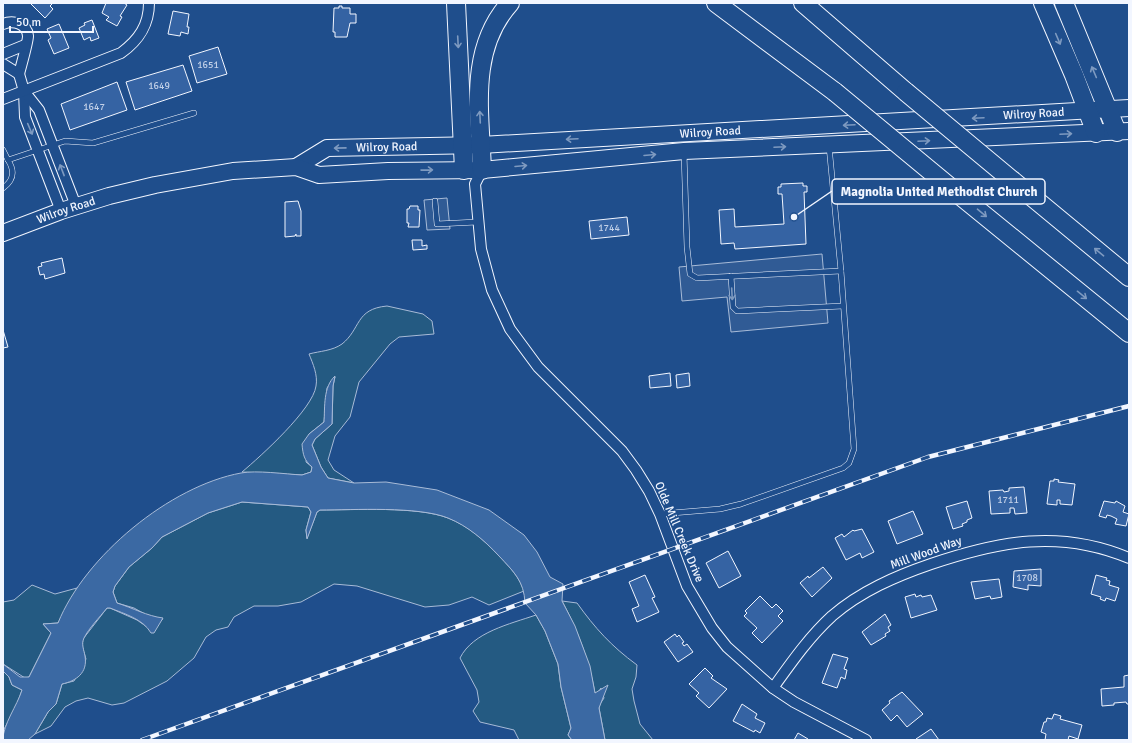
<svg xmlns="http://www.w3.org/2000/svg" width="1132" height="743" font-family="Signika,sans-serif">
<rect width="100%" height="100%" fill="#1f4e8c"/>
<g fill="#245a82" stroke="#a8bbd7">
<path d="M387 306 423 314 432 321 434 334 399 337 390 344 359 382 350 417 335 436 328 460 334 470 354 483 328 478 321 467 312 445 315 439 332 424 333 386 335 377 327 388 324 422 309 434 306 462 312 467 311 472 302 475 242 472C261 456 313 409 316 386 318 375 313 364 309 354 320 351 332 351 342 344 361 329 355 309 387 306Z"/>
<path d="M242 502 308 507 311 512 306 530 307 538 317 512 320 510C355 510 417 506 448 518 467 525 484 540 497 554 508 565 519 576 524 591L489 605 472 597 449 605 425 607 357 586 334 584 301 602 278 606H254L234 617 228 627 216 630 206 637 194 658 167 681 124 703 112 705 88 698 76 701 65 707 51 726 35 734 48 712 56 704 62 684 74 681 86 659 82 646 83 639 107 608H110L137 620 147 627 163 619 150 617 134 608 117 603 113 592 115 586 129 567 152 548 162 537 208 513Z"/>
<polygon points="32,585 55,594 77,588 58,623 43,624 51,633 29,677 25,678 3,664 3,602 14,600"/>
<path d="M562 601 577 603C595 628 611 646 637 665L636 677 632 689 634 701 640 724 653 740H605L599 708 600 704 604 698 601 688 597 694 595 693C589 660 578 631 562 601Z"/>
<path d="M536 615 545 631 558 664 561 687 571 728 568 735 572 740H519L514 730 480 722 473 711 479 702 477 690 460 658C473 632 510 624 536 615Z"/>
<polygon points="3,671 9,677 12,685 22,690 16,707 3,731"/>
</g>
<g fill="#305b95" stroke="#a8bbd7">
<polygon points="447,198 450,229 427,230 424,200"/>
<polygon points="822,254 828,323 731,332 727,297 682,301 679,267"/>
</g>
<path fill="#3b69a3" stroke="#a8bbd7" d="M335 376 333 386 332 424 315 439 312 445 321 467 328 478 354 483 386 482 437 490 489 510 524 535 537 552 550 577 563 584 562 601 575 626 590 666 595 693 608 685 599 708 605 740H572L568 735 571 728 561 687 558 664 545 631 536 615 525 603C524 581 514 572 499 556 485 541 468 526 448 518 418 506 354 510 320 510L317 512 307 539 306 530 311 512 308 507 242 502 208 513 162 537 152 548 129 567 115 586 113 592 117 603C133 608 147 616 163 618L154 633H151C143 619 125 614 110 608H107C99 618 89 628 84 638 81 644 84 650 85 656 88 673 76 681 62 684L56 704 48 712 35 734 28 740H3C3 724 17 706 22 690L12 685 9 677 3 671V664L20 677H29L51 633 43 624 58 623C85 556 170 486 241 473 256 470 285 474 302 475L311 472 312 467C304 460 303 455 302 444L309 434 324 422C325 407 323 387 335 376Z"/>
<g fill="#3563a3" stroke="#f2f6ff">
<polygon points="30,3 53,3 50,6 53,9 45,18"/>
<polygon points="106,3 124,3 127,5 120,16 122,17 117,26 106,20 109,17 102,13"/>
<polygon points="339,6 342,6 342,8 350,8 350,14 356,14 356,23 350,23 347,37 335,37 335,32 333,32 334,8 339,8"/>
<polygon points="173,11 189,14 187,27 189,27 188,34 181,32 180,36 168,34"/>
<polygon points="92,20 99,38 91,41 90,37 84,40 79,28 85,25 84,23"/>
<polygon points="59,24 69,48 54,54 48,40 51,38 47,29"/>
<polygon points="218,47 227,74 197,83 189,56"/>
<polygon points="183,65 192,91 135,110 126,82"/>
<polygon points="117,82 127,110 70,130 61,104"/>
<polygon points="803,183 803,186 807,186 807,192 804,192 806,244 735,249 734,243 721,244 719,210 734,209 735,227 784,224 782,194 778,194 778,187 781,187 781,184"/>
<polygon points="298,201 301,211 301,236 296,236 296,234 295,236 285,237 285,202"/>
<polygon points="410,206 418,206 418,210 420,210 419,227 408,227 409,223 407,223 407,209 409,209"/>
<polygon points="627,217 629,235 591,239 589,221"/>
<polygon points="412,240 422,240 422,246 427,245 427,249 413,250"/>
<polygon points="62,258 65,273 45,279 44,274 40,275 38,267 42,266 41,263"/>
<polygon points="3,330 8,347 3,348"/>
<polygon points="670,373 671,386 650,388 649,376"/>
<polygon points="689,373 690,386 677,388 676,375"/>
<polygon points="1054,479 1059,480 1058,482 1075,484 1072,505 1060,504 1060,500 1057,500 1057,505 1047,504 1050,481 1054,481"/>
<polygon points="1024,487 1027,513 1015,514 1014,508 1010,508 1010,513 991,514 989,491 1003,490 1004,492 1009,491 1009,488"/>
<polygon points="967,501 972,518 967,520 967,522 962,524 963,526 953,529 946,507"/>
<polygon points="1104,501 1115,503 1116,501 1125,506 1123,512 1129,514 1126,526 1115,524 1117,519 1111,516 1107,515 1106,518 1099,516"/>
<polygon points="913,511 923,534 897,544 888,521"/>
<polygon points="862,529 874,552 862,558 860,553 846,560 835,538 842,534 844,537 853,530 854,531"/>
<polygon points="728,551 741,576 719,588 706,563"/>
<polygon points="823,567 832,578 812,597 800,583 808,576 809,578"/>
<polygon points="1041,569 1041,586 1028,585 1028,590 1013,587 1014,571"/>
<polygon points="645,575 655,597 652,598 659,612 637,622 632,609 639,606 629,582"/>
<polygon points="1096,575 1107,578 1106,580 1110,581 1109,585 1119,588 1115,601 1106,598 1105,601 1100,599 1101,597 1091,594"/>
<polygon points="999,579 1002,597 991,599 990,596 975,599 971,582"/>
<polygon points="915,594 916,597 921,595 922,597 931,595 937,610 911,618 905,597"/>
<polygon points="760,596 772,608 776,604 783,611 778,616 783,621 762,643 752,633 757,628 744,616 747,613 745,611"/>
<polygon points="885,614 891,625 888,627 890,631 885,634 886,636 871,645 862,632"/>
<polygon points="675,634 677,637 679,635 684,642 682,643 684,646 687,644 693,652 678,662 664,642"/>
<polygon points="833,654 848,658 844,669 847,670 845,679 841,677 837,688 822,683"/>
<polygon points="705,668 713,676 711,678 727,689 709,708 696,696 699,693 689,684"/>
<polygon points="1129,675 1129,704 1127,704 1126,702 1114,703 1114,705 1102,706 1101,689 1124,687 1124,676"/>
<polygon points="902,692 923,714 907,727 897,715 891,721 882,710 890,703 889,701"/>
<polygon points="742,704 757,714 755,718 765,723 760,733 755,730 754,732 733,721"/>
<polygon points="1054,714 1061,716 1060,719 1082,725 1078,739 1069,736 1068,740 1045,740 1046,734 1041,732 1044,722 1046,722 1047,718 1052,719"/>
<polygon points="931,729 939,740 917,740 916,739"/>
<polygon points="798,733 808,739 808,740 791,740 794,740"/>
</g>
<g fill="none" stroke-linecap="round" stroke-linejoin="round">
<g stroke="#f2f6ff" stroke-width="6">
<g id="service">
<polyline points="3,150 8,160 65,141 93,143 194,113"/>
<polyline points="684,153 687,247 690,274 697,278 841,271"/>
<path d="M3 188C14 180 15 171 8 160"/>
<polyline points="435,201 437,224 477,222"/>
<polyline points="731,276 733,307 737,311 843,306"/>
<polyline points="660,514 720,509 741,504 843,468 849,463 854,449 841,271 829,146"/>
</g>
</g>
<g stroke="#f2f6ff" stroke-width="12">
<g id="minor">
<path d="M3 24C13 20 27 23 28 36 28 42 21 66 19 74"/>
<polyline points="3,54 25,45"/>
<polyline points="3,64 19,74"/>
<polyline points="19,74 24,91 25,117 61,211"/>
<polyline points="24,91 39,110 76,206"/>
<path d="M3 99 121 53C139 40 149 25 149 3"/>
<polyline points="482,170 475,184 481,249 492,290 510,329 538,367 622,451 636,470 649,491 660,514 687,586 712,628 727,647 773,688 794,702 866,740"/>
<path d="M773 688C791 663 809 637 832 616 861 591 896 576 931 564 999 541 1060 529 1129 558"/>
</g>
</g>
<g stroke="#f2f6ff" stroke-width="18">
<g id="primary">
<path id="s1" d="M296 167 327 148 481 145 1129 108"/>
<path id="s2" d="M3 233 61 211 109 196 155 185 233 171 296 167 319 175 388 171 482 170 684 151 1129 131"/>
</g>
</g>
<g stroke="#f2f6ff" stroke-width="20">
<g id="motorway">
<polyline points="456,3 464,170"/>
<polyline points="716,3 835,92"/>
<polyline points="803,3 906,92"/>
<polyline points="1043,3 1074,75 1096,133"/>
<polyline points="1064,3 1117,132"/>
<path d="M482 170C480 112 468 50 510 3"/>
<polyline points="1013,181 1129,277"/>
<polyline points="951,188 1129,333"/>
</g>
</g>
<use href="#service" stroke="#1f4e8c" stroke-width="5"/>
<use href="#minor" stroke="#1f4e8c" stroke-width="10"/>
<use href="#primary" stroke="#1f4e8c" stroke-width="16"/>
<use href="#motorway" stroke="#1f4e8c" stroke-width="18"/>
<g stroke="#f2f6ff" stroke-width="4.5">
<polyline id="rail" points="142,740 928,457 1129,406"/>
</g>
<use href="#rail" stroke="#1f4e8c" stroke-width="3" stroke-dasharray="9" stroke-linecap="butt"/>
<g stroke="#f2f6ff" stroke-width="20" stroke-linecap="butt">
<g id="motorway-bridge">
<polyline points="835,92 951,188"/>
<polyline points="906,92 1013,181"/>
</g>
</g>
<use href="#motorway-bridge" stroke="#1f4e8c" stroke-width="18"/>
</g>
<defs><path id="oneway-shaft" d="M-6 0H5M1.5-3L5.5 0L1.5 3" fill="none" stroke-width="1.6" stroke-linecap="round" stroke-linejoin="round"/></defs>
<g stroke="#7e9ac0">
<use href="#oneway-shaft" transform="translate(1058 39) rotate(67)"/>
<use href="#oneway-shaft" transform="translate(458 42) rotate(87)"/>
<use href="#oneway-shaft" transform="translate(1094 72) rotate(-113)"/>
<use href="#oneway-shaft" transform="translate(480 117) rotate(-93)"/>
<use href="#oneway-shaft" transform="translate(978 118) rotate(177)"/>
<use href="#oneway-shaft" transform="translate(849 125) rotate(177)"/>
<use href="#oneway-shaft" transform="translate(30 129) rotate(67)"/>
<use href="#oneway-shaft" transform="translate(1066 134) rotate(-3)"/>
<use href="#oneway-shaft" transform="translate(572 139) rotate(177)"/>
<use href="#oneway-shaft" transform="translate(924 141) rotate(-3)"/>
<use href="#oneway-shaft" transform="translate(780 147) rotate(-3)"/>
<use href="#oneway-shaft" transform="translate(340 148) rotate(179)"/>
<use href="#oneway-shaft" transform="translate(650 155) rotate(-5)"/>
<use href="#oneway-shaft" transform="translate(521 166) rotate(-5)"/>
<use href="#oneway-shaft" transform="translate(62 170) rotate(-111)"/>
<use href="#oneway-shaft" transform="translate(427 170) rotate(-1)"/>
<use href="#oneway-shaft" transform="translate(982 213) rotate(40)"/>
<use href="#oneway-shaft" transform="translate(1099 252) rotate(-140)"/>
<use href="#oneway-shaft" transform="translate(732 294) rotate(87)"/>
<use href="#oneway-shaft" transform="translate(1082 295) rotate(39)"/>
</g>
<g text-anchor="middle" dominant-baseline="central" stroke-width="3" stroke-linejoin="round" paint-order="stroke">
<g font-size="10" fill="#c3d1e8">
<text x="208" y="65">1651</text>
<text x="159" y="86">1649</text>
<text x="94" y="107">1647</text>
<text x="609" y="228">1744</text>
<text x="1008" y="500">1711</text>
<text x="1027" y="578">1708</text>
</g>
<g font-size="12" fill="#f2f6ff" stroke="#1f4e8c">
<text stroke="none"><textPath href="#s1" startOffset="744">Wilroy Road</textPath></text>
<text stroke="none"><textPath href="#s1" startOffset="420">Wilroy Road</textPath></text>
<text stroke="none"><textPath href="#s1" startOffset="96">Wilroy Road</textPath></text>
<text stroke="none"><textPath href="#s2" startOffset="67">Wilroy Road</textPath></text>
<text transform="translate(679 532) rotate(67)">Olde Mill Creek Drive</text>
<text transform="translate(926 553) rotate(-20)">Mill Wood Way</text>
</g>
</g>
<path fill="none" stroke="#f2f6ff" stroke-width="1.5" d="M794 217L832 191"/>
<circle fill="#f2f6ff" stroke="#1f4e8c" stroke-width="1.5" cx="794" cy="217" r="4"/>
<rect fill="#1f4e8c" stroke="#f2f6ff" stroke-width="1.5" x="832" y="179" width="213" height="25" rx="4"/>
<g font-size="13" text-anchor="middle" font-weight="bold" fill="#f2f6ff">
<text x="939" y="196">Magnolia United Methodist Church</text>
</g>
<rect width="1132" height="743" fill="none" stroke="#f2f6ff" stroke-width="8"/>
<path d="M10 26v6h83v-6" fill="none" stroke="#f2f6ff" stroke-width="2"/>
<text x="16" y="26" font-size="12" fill="#f2f6ff" stroke="#1f4e8c" stroke-width="3" paint-order="stroke">50 m</text>
</svg>
